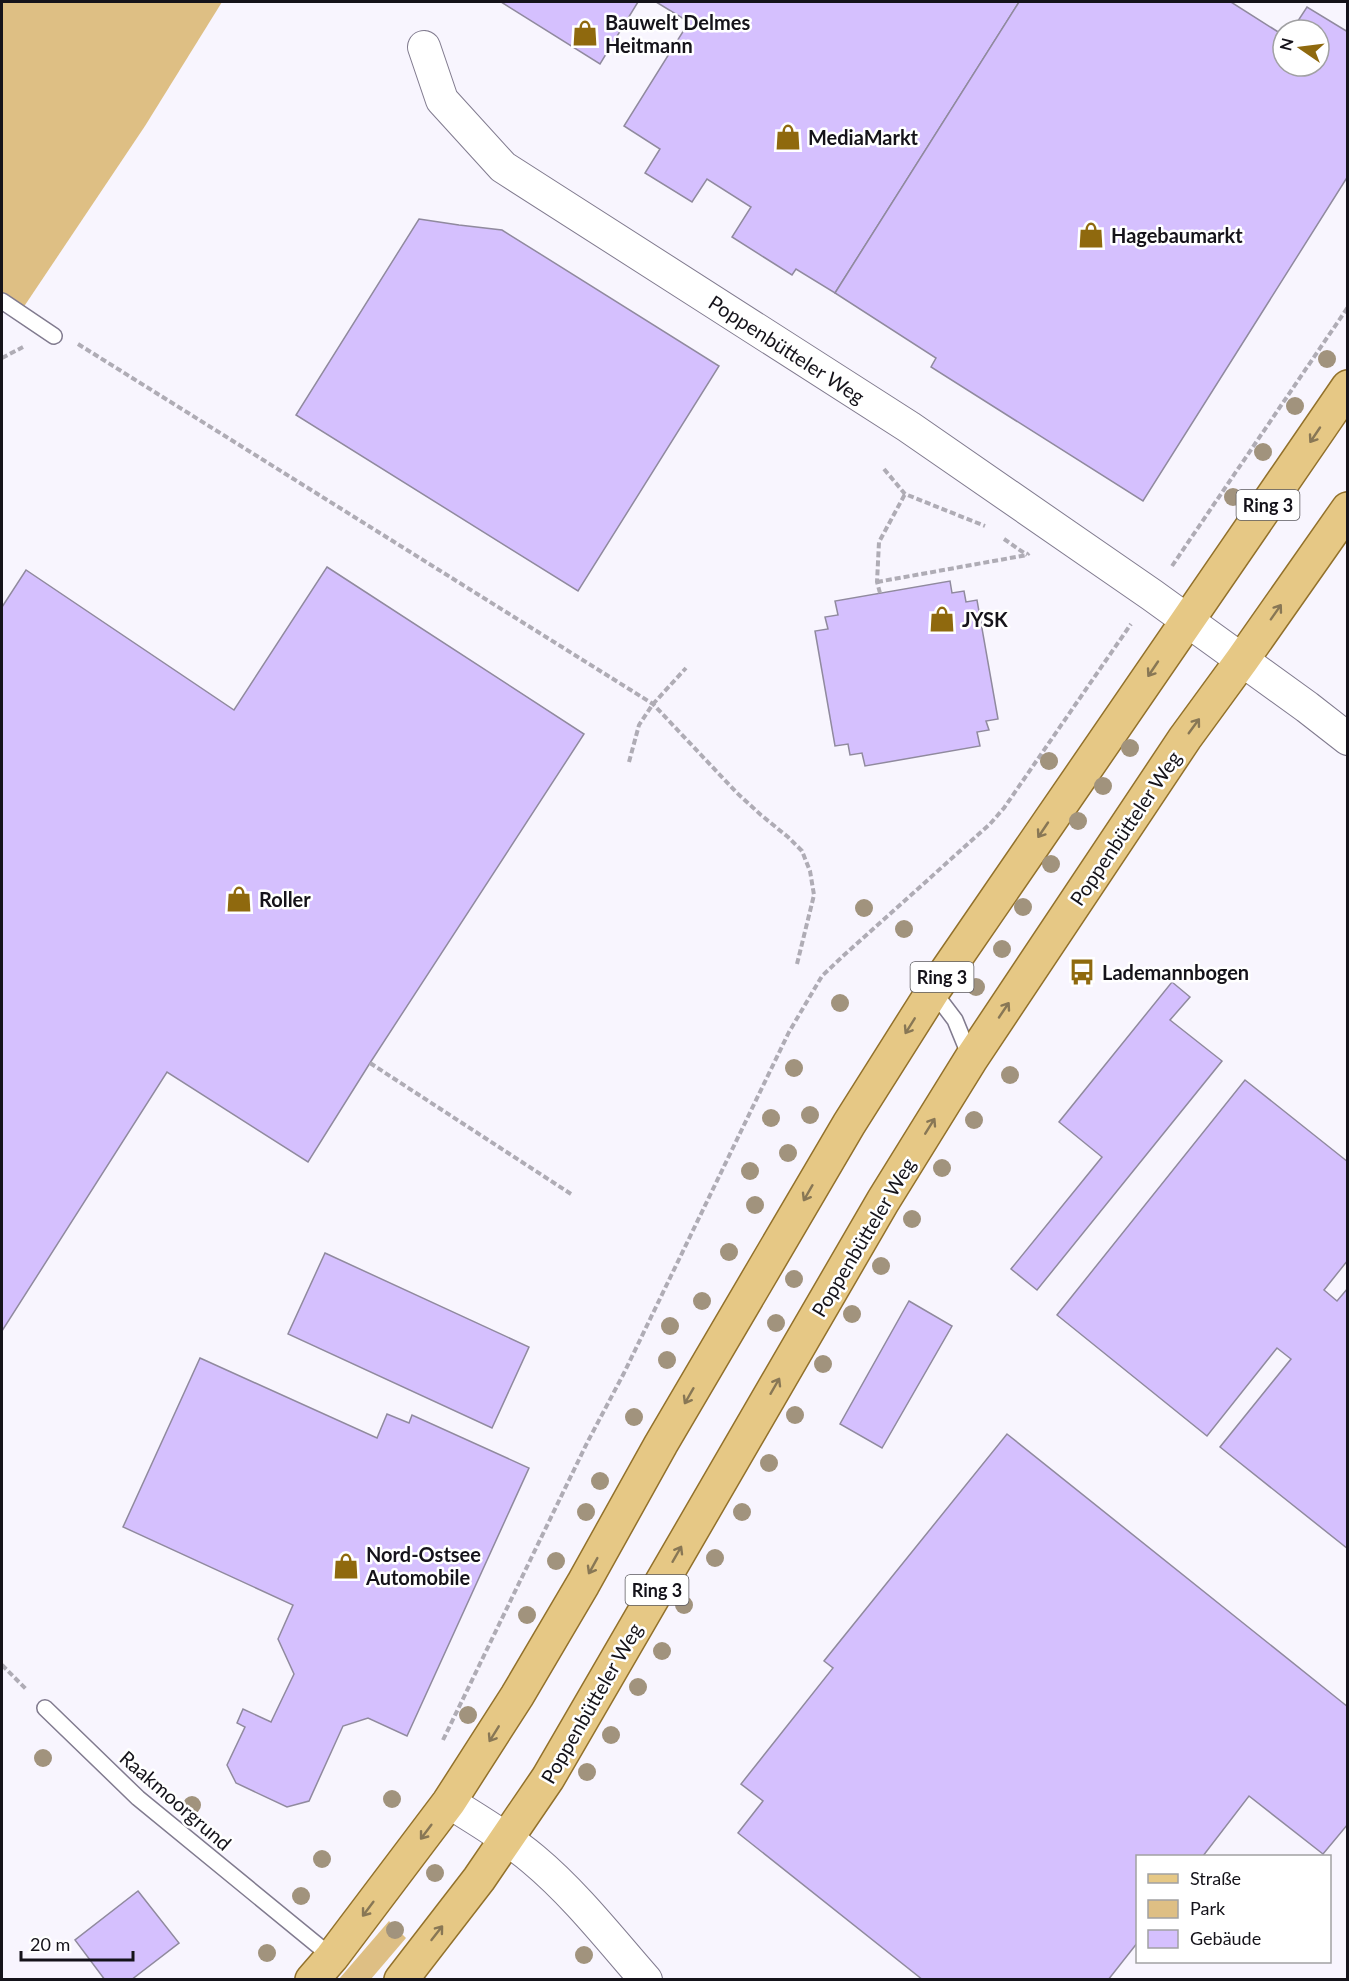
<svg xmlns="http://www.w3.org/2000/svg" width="1349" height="1981" font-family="Lato,sans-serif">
<rect width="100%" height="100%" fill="#f8f5fe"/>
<g fill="#debf84">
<polygon points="2,2 222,2 145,126 15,320 2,309"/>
<polygon points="389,1921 406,1938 371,1979 339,1979"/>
</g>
<g fill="#d5c0fe" stroke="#908a9e" stroke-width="1.5">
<polygon points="501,2 638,2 600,64"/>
<polygon points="656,2 1019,2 835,293 796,269 792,275 732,237 751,207 707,179 692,202 645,173 660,149 624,126 689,22"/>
<polygon points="1019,2 1231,2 1283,35 1283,66 1319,66 1319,30 1292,30 1307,7 1348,32 1348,176 1143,501 931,367 936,358 835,293"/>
<polygon points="419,219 459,225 502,230 719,366 578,591 296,415"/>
<polygon points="327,567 584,734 370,1063 308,1162 167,1072 2,1331 2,607 26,570 234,710"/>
<polygon points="950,581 952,593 964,591 966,602 977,600 998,719 986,721 989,730 977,732 980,746 865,766 862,753 850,755 848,744 835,746 815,631 828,629 825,617 838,615 835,601"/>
<polygon points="1172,982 1190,997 1170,1020 1222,1061 1037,1290 1011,1269 1102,1157 1059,1122"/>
<polygon points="1245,1080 1348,1162 1348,1260 1324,1290 1337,1301 1348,1288 1348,1549 1220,1447 1291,1359 1277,1348 1207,1436 1057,1315"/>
<polygon points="325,1253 529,1347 492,1428 288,1334"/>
<polygon points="909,1301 952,1326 882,1448 840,1424"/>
<polygon points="200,1358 377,1438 387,1414 409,1423 412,1415 529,1468 407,1736 368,1718 343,1726 309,1801 287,1807 236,1783 227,1765 245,1727 237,1723 243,1709 271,1722 294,1674 278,1639 293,1605 123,1527"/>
<polygon points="1007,1434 1348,1707 1348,1824 1323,1854 1249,1796 1203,1856 1138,1856 1138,1942 1108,1980 923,1980 738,1833 763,1801 741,1784 833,1668 824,1661"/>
<polygon points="138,1891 179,1943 131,1980 105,1980 75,1940"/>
</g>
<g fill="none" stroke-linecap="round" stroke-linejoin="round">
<g stroke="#817b8f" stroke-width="18">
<g id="service">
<polyline points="2,301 54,336"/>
<polyline points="933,991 955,1020 971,1059"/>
<polyline points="45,1708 138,1798 332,1957"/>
</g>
</g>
<g stroke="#817b8f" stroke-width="34">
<g id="minor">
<polyline points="424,47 442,100 503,167 909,427 1152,595 1307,707 1348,739"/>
<path d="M449 1802C477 1820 507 1837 533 1859 575 1894 610 1939 646 1980"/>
</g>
</g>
<g stroke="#92712b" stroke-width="36">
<g id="primary">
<polyline points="312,1980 332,1957 449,1802 517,1696 583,1584 661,1444 849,1124 933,991 1348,387"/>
<polyline points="401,1980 479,1879 548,1778 883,1201 971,1059 1185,738 1242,660 1348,509"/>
</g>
</g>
<g stroke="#afacb5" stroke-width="4" stroke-dasharray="6 3" stroke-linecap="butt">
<polyline points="78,344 653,704 737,793 761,815 788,837 802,851 810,871 814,895 797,964"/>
<polyline points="2,358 23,347"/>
<polyline points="884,469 905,494 985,526"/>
<polyline points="1004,539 1027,555"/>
<polyline points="1172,566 1348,307"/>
<polyline points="877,582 1027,555 1029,553"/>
<polyline points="880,593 877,582 879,542 905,494"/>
<polyline points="629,762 639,725 653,704 686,668"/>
<polyline points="370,1063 571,1194"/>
<polyline points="2,1665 27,1690"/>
<polyline points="443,1740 587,1443 624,1373 789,1032 822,976 842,957 990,824 1004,808 1131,624"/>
</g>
<use href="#service" stroke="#fff" stroke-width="15"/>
<use href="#minor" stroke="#fff" stroke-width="32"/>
<use href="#primary" stroke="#e6c885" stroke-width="33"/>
</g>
<g fill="#a1937d">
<circle cx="1327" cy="359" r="9"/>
<circle cx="1295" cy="406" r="9"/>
<circle cx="1263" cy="452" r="9"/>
<circle cx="1233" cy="497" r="9"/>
<circle cx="1130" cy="748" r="9"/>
<circle cx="1049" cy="761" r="9"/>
<circle cx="1103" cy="786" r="9"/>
<circle cx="1078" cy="821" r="9"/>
<circle cx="1051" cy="864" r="9"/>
<circle cx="1023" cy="907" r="9"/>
<circle cx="864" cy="908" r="9"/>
<circle cx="904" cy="929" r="9"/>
<circle cx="1002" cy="949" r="9"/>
<circle cx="976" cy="987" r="9"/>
<circle cx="840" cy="1003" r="9"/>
<circle cx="794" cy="1068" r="9"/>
<circle cx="1010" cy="1075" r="9"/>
<circle cx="810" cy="1115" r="9"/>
<circle cx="771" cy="1118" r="9"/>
<circle cx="974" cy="1120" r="9"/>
<circle cx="788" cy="1153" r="9"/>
<circle cx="942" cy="1168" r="9"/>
<circle cx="750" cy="1171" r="9"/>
<circle cx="755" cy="1205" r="9"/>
<circle cx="912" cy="1219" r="9"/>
<circle cx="729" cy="1252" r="9"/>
<circle cx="881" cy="1266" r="9"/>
<circle cx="794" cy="1279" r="9"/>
<circle cx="702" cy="1301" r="9"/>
<circle cx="852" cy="1314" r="9"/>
<circle cx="776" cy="1323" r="9"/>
<circle cx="670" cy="1326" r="9"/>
<circle cx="667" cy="1360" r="9"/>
<circle cx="823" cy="1364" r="9"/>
<circle cx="795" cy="1415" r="9"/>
<circle cx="634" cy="1417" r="9"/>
<circle cx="769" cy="1463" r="9"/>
<circle cx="600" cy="1481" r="9"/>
<circle cx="586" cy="1512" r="9"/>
<circle cx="742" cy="1512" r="9"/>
<circle cx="715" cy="1558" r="9"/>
<circle cx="556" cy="1561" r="9"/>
<circle cx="684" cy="1605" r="9"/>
<circle cx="527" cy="1615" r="9"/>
<circle cx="662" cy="1651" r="9"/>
<circle cx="638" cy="1687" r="9"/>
<circle cx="468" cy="1715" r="9"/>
<circle cx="611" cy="1735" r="9"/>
<circle cx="43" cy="1758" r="9"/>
<circle cx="587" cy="1772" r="9"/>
<circle cx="392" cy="1799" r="9"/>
<circle cx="192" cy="1805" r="9"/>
<circle cx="322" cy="1859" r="9"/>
<circle cx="435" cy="1873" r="9"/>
<circle cx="301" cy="1896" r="9"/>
<circle cx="395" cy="1930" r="9"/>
<circle cx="267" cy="1953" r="9"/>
<circle cx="584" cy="1955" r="9"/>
</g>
<defs><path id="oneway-shaft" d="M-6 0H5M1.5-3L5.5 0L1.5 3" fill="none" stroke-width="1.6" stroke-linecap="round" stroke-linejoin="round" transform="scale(1.5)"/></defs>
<g stroke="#875">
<use href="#oneway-shaft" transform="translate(1315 435) rotate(124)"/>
<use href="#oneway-shaft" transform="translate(1276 612) rotate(-55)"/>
<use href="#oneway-shaft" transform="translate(1153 669) rotate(124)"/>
<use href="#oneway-shaft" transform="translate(1194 726) rotate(-54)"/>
<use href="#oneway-shaft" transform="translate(1043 830) rotate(124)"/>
<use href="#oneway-shaft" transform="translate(1004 1010) rotate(-56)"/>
<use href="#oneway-shaft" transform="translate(910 1026) rotate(122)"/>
<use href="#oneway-shaft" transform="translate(930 1126) rotate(-58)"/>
<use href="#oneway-shaft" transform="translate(808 1193) rotate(120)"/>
<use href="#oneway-shaft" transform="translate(775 1386) rotate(-60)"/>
<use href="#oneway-shaft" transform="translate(689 1396) rotate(120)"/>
<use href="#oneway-shaft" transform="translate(677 1554) rotate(-60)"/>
<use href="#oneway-shaft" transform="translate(593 1566) rotate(119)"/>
<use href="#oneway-shaft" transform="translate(494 1734) rotate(122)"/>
<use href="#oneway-shaft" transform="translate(426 1832) rotate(127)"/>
<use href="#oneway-shaft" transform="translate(368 1909) rotate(127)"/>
<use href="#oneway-shaft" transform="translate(437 1933) rotate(-52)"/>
</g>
<defs>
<g id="shop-bare" transform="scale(2.07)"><path d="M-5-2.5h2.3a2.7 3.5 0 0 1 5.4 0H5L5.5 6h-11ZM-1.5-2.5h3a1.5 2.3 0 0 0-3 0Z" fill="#8f690e" stroke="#fff" stroke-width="2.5" paint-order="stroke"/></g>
<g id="bus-bare" transform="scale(2.07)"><path d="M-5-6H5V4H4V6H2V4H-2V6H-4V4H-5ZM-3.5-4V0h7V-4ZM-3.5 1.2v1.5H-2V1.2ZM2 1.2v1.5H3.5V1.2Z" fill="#8f690e" stroke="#fff" stroke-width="2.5" paint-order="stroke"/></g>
</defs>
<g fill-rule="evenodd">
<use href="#shop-bare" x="585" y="33"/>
<use href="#shop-bare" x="788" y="137"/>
<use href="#shop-bare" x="1091" y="235"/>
<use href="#shop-bare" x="942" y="619"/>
<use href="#shop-bare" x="239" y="899"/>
<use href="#bus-bare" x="1082" y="972"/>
<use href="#shop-bare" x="346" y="1566"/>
</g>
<g text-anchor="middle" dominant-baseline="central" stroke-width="5" stroke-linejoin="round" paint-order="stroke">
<g fill="#fff" stroke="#5b5a5f" stroke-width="1.5">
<rect x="1236.5" y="490" width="63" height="30" rx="4.5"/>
<rect x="910.5" y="962" width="63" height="30" rx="4.5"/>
<rect x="625.5" y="1575" width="63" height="30" rx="4.5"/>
</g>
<g font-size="18" font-weight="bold" fill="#15131a">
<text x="1268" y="505">Ring 3</text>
<text x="942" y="977">Ring 3</text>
<text x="657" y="1590">Ring 3</text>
</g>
<g font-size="20" font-weight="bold" fill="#15131a" stroke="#fff" text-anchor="start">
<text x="605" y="22">Bauwelt Delmes<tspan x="605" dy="23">Heitmann</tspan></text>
<text x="808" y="137">MediaMarkt</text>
<text x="1111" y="235">Hagebaumarkt</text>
<text x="962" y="619">JYSK</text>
<text x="259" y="899">Roller</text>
<text x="1102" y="972">Lademannbogen</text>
<text x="366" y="1554">Nord-Ostsee<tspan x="366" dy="23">Automobile</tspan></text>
</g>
<g font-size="20" fill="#15131a" stroke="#fff">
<text transform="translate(787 349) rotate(33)">Poppenbütteler Weg</text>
<text transform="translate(1125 828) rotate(-56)">Poppenbütteler Weg</text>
<text transform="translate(863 1237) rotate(-59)">Poppenbütteler Weg</text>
<text transform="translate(591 1703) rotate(-60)">Poppenbütteler Weg</text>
<text transform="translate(176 1800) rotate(41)">Raakmoorgrund</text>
</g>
</g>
<rect width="1349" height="1981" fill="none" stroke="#15131a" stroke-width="6"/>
<rect x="1136" y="1855" width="195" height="108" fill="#ffffff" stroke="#a1a1a3" stroke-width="1.5"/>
<rect x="1148" y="1874" width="30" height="9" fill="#e6c885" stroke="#a1a1a3" stroke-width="1.5"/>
<text x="1190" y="1885" font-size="18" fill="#15131a">Straße</text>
<rect x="1148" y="1900" width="30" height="18" fill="#debf84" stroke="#a1a1a3" stroke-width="1.5"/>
<text x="1190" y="1915" font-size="18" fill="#15131a">Park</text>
<rect x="1148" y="1930" width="30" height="18" fill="#d5c0fe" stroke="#a1a1a3" stroke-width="1.5"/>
<text x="1190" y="1945" font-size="18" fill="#15131a">Gebäude</text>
<g transform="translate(1301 48) rotate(284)"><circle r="28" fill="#ffffff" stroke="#a1a1a3" stroke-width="1.5"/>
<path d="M0-4.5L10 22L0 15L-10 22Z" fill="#8f690e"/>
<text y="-9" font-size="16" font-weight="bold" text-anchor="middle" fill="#15131a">N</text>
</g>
<path d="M21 1951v9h112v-9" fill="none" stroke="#15131a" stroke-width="3"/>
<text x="30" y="1951" font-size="18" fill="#15131a" stroke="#ffffff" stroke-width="4.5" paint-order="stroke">20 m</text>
</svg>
